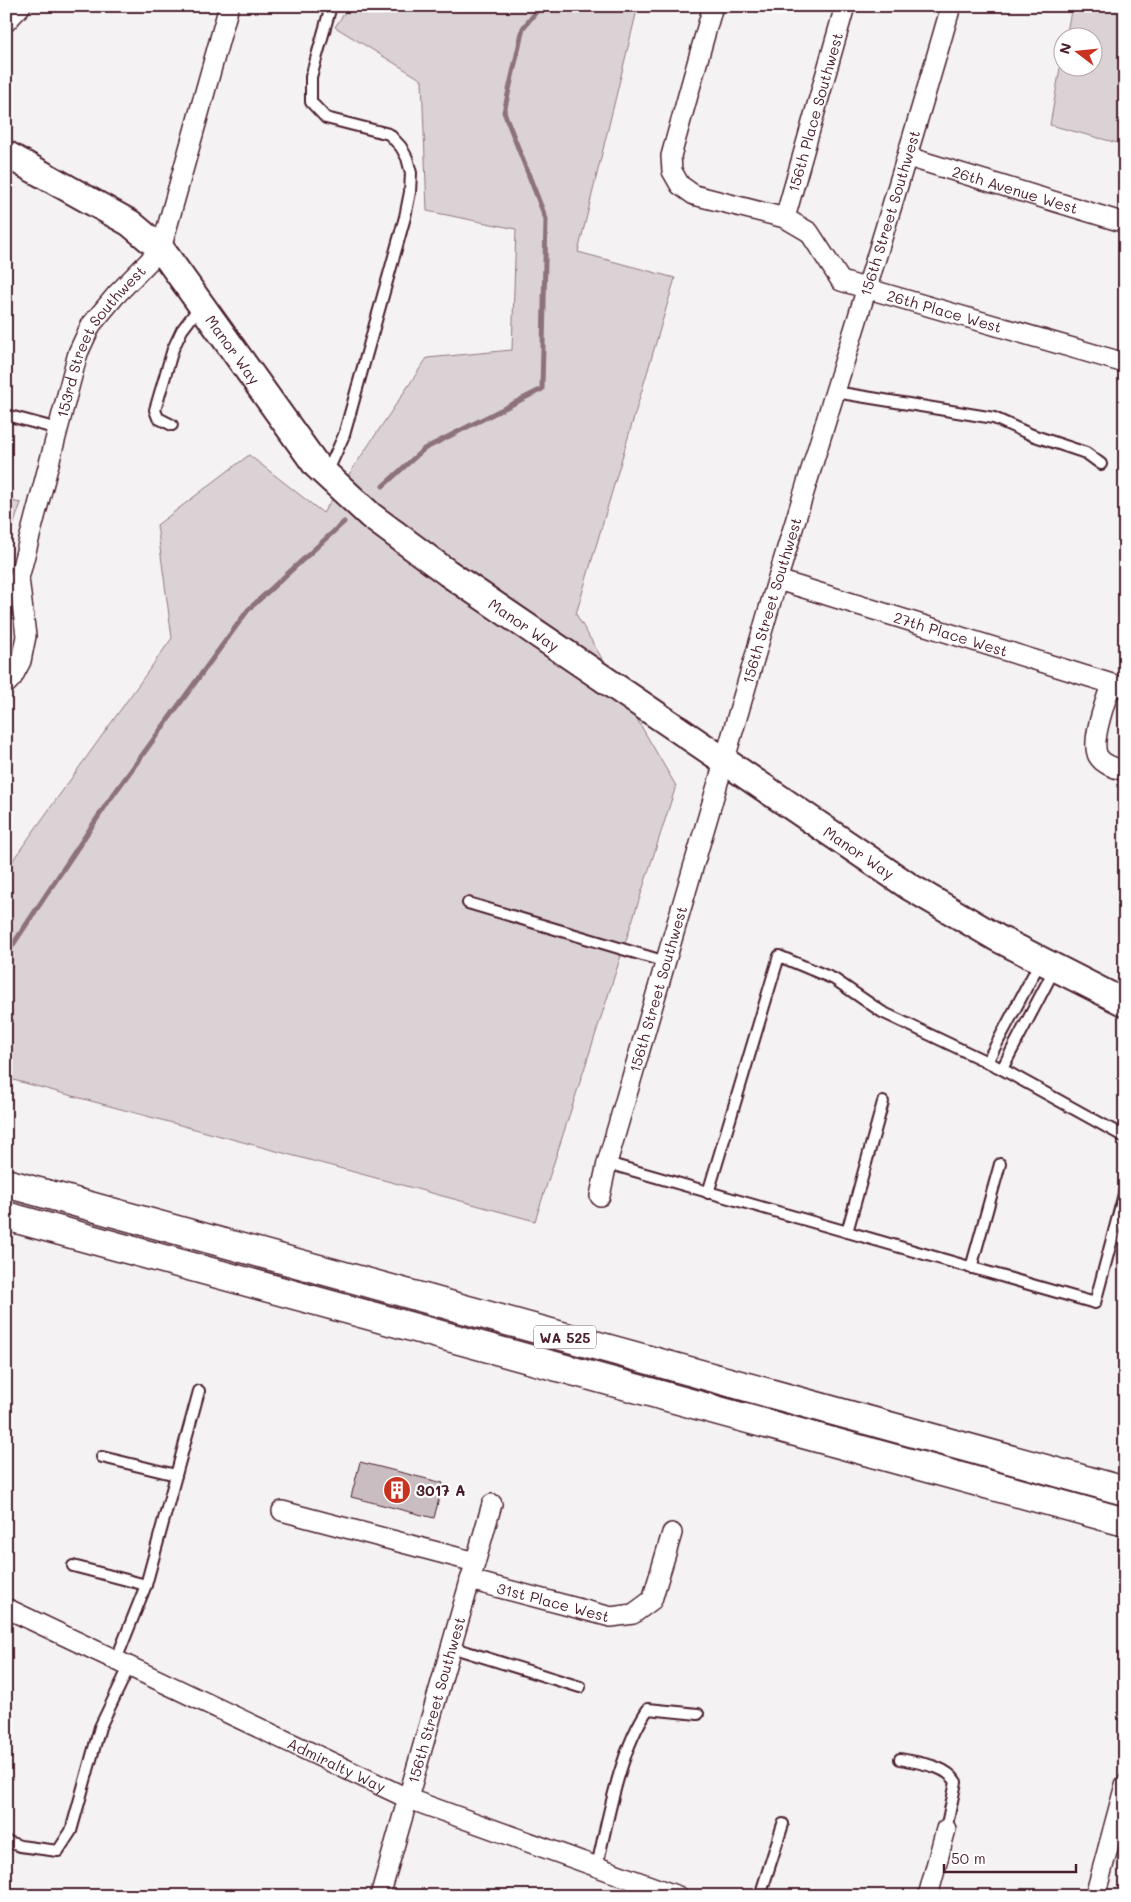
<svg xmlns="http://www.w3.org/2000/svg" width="1131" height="1902" font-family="Mali,sans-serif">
<rect width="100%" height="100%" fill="#f4f2f2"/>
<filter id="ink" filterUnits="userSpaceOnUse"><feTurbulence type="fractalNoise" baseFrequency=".02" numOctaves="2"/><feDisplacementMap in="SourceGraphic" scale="10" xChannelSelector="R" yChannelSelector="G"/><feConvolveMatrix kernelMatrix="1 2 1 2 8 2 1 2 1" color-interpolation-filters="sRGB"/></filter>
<g filter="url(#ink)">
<g fill="#dbd2d5" stroke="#927880">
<polygon points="349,6 638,6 578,252 675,278 576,614 676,786 535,1221 6,1078 6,873 15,857 172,638 157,525 249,455 323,513 427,358 512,350 516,229 427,211 422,80 335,27"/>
<polygon points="1072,6 1125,6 1125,145 1050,125 1063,51 1064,68 1094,68 1094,38 1066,37"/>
<polygon points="6,500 21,503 6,546"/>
</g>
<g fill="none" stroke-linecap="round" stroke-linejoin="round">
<g stroke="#8d727a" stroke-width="5">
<polyline points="383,486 424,449 542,389 546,219 504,112 523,28 541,6"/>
<polyline points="6,955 108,802 248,610 344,522"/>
</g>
</g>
<polygon fill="#cabdc1" stroke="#4a1f2b" points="360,1462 443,1483 434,1518 351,1497"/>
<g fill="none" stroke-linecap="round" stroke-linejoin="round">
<g stroke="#4a1f2b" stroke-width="14">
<g id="lane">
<polyline points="835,392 994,418 1032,435 1086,453 1101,464"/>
<polyline points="6,415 58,429"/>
<polyline points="172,425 158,418 155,410 173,349 182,330 201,305"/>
<polyline points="327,473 344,435 405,217 410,192 411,173 407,158 401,147 389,134 326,118 311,102 311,77 331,6"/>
<polyline points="468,903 666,962"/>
<polyline points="987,1062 1040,962"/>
<polyline points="1002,1069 1055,968"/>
<polyline points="607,1163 1095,1303 1125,1190"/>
<polyline points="708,1193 779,956 834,979 882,1012 1002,1069 1125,1137"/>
<polyline points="847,1232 883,1102"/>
<polyline points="971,1268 1000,1164"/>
<polyline points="102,1457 176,1475"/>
<polyline points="73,1566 146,1585"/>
<polyline points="451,1647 580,1687"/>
<polyline points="116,1660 146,1585 199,1391"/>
<path d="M900 1759C918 1763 946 1765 956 1782L946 1829"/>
<polyline points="6,1841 20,1846 58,1851 71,1831 100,1727 129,1667"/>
<path d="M597 1866C608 1818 620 1750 648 1709L698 1714"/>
<polyline points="760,1896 783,1824"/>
</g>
</g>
<g stroke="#4a1f2b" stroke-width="22">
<g id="street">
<path id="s1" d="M713 6 671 156 672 171 680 185 694 195 785 218 809 232 841 281 1125 363"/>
<polyline points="6,22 21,6"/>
<path id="s2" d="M908 157 1125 223"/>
<path id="s3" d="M785 218 845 6"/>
<path id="s4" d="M778 580 1125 688"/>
<path id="s5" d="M6 684 12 678 21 661 26 636 19 578 78 353 91 325 116 295 161 249 229 6"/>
<path d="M1111 684C1106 701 1090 740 1098 756 1103 765 1115 768 1125 771"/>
<path id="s6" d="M600 1196 607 1163C664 969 719 775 777 581 835 389 896 199 951 6"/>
<polyline points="282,1511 475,1562"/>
<path id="s7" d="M470 1580 611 1617 633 1614 652 1600 672 1533"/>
<path id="s8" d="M6 1608 409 1799 678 1896"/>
<path id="s9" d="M380 1896 492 1504"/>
<polyline points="928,1896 946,1829"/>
<polyline points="1095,1896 1125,1785"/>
</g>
</g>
<g stroke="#4a1f2b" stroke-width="30">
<g id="secondary">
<path id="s10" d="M6 154 130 223 161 249 316 465 371 516 448 573 910 887 999 939 1125 1003"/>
</g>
</g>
<g stroke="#4a1f2b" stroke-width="31">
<g id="highway">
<polyline points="6,1183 1125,1491"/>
<polyline points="6,1216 1125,1522"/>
</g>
</g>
<use href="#lane" stroke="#fff" stroke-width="10"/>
<use href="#street" stroke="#fff" stroke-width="19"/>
<use href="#secondary" stroke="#fff" stroke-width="26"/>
<use href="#highway" stroke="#fff" stroke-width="28"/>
</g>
</g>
<defs>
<g id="building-disc" transform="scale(1.4375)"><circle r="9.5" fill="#c8321e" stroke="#fff"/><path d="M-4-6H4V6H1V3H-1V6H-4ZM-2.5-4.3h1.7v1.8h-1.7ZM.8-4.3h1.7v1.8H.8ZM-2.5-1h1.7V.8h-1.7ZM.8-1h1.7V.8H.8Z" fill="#fff"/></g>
</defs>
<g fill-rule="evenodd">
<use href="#building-disc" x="397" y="1490"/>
</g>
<g text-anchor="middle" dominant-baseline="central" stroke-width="4.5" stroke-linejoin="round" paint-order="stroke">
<rect fill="#fff" stroke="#80626b" stroke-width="1" x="534" y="1325.5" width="62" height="23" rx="4"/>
<g font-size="14" font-weight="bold" fill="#4a1f2b">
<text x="565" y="1337">WA 525</text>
</g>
<g font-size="15" fill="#4a1f2b" stroke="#fff">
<text stroke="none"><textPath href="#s3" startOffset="110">156th Place Southwest</textPath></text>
<text stroke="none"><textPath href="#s2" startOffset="112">26th Avenue West</textPath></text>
<text stroke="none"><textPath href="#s6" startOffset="1025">156th Street Southwest</textPath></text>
<text stroke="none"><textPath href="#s1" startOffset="492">26th Place West</textPath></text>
<text stroke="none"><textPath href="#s5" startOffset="365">153rd Street Southwest</textPath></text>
<text stroke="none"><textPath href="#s10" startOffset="306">Manor Way</textPath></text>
<text stroke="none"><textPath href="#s6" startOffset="620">156th Street Southwest</textPath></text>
<text stroke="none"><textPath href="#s10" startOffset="711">Manor Way</textPath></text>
<text stroke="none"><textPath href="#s4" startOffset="181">27th Place West</textPath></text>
<text stroke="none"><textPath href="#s10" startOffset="1116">Manor Way</textPath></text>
<text stroke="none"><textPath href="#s6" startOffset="215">156th Street Southwest</textPath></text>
<text stroke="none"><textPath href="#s7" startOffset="86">31st Place West</textPath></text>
<text stroke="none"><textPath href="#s9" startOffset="204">156th Street Southwest</textPath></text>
<text stroke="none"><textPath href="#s8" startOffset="366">Admiralty Way</textPath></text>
</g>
<g font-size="15" font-weight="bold" fill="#4a1f2b" stroke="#fff" text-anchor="start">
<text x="416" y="1490">3017 A</text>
</g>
</g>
<rect width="1131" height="1902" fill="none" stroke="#fff" stroke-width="25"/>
<rect x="12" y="12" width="1106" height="1877" fill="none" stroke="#4a1f2b" stroke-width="2" filter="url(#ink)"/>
<g transform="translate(1078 52) rotate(286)"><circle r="24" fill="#ffffff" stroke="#b7a5aa"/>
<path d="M0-4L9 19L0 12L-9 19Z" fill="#c8321e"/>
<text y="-8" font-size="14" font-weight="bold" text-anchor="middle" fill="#4a1f2b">N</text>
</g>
<path d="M944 1864v8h132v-8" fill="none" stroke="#4a1f2b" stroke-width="2.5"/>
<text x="951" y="1864" font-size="15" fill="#4a1f2b" stroke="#ffffff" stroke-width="4" paint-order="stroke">50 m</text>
</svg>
